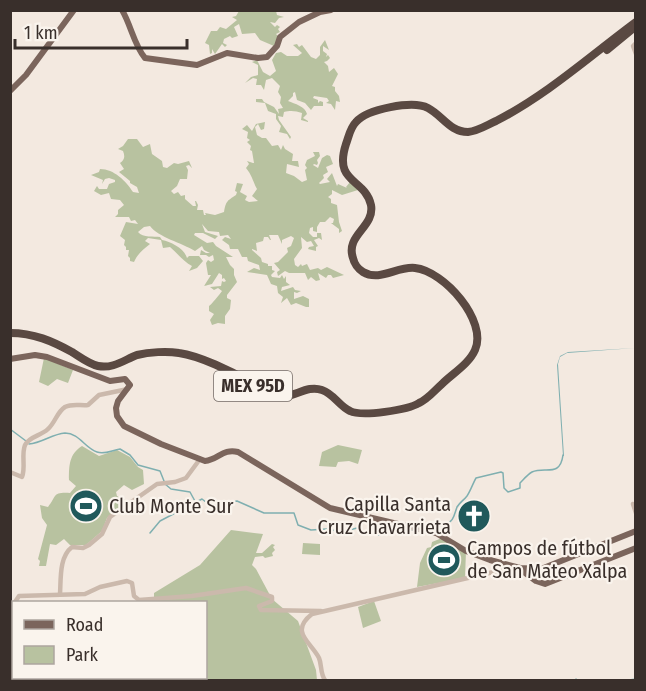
<svg xmlns="http://www.w3.org/2000/svg" width="646" height="691" font-family="'Fira Sans Condensed',sans-serif">
<rect width="100%" height="100%" fill="#f3e9e0"/>
<g fill="#b8c2a0">
<polygon points="244,10 276,11 277,15 284,17 279,18 275,23 270,22 275,27 277,25 280,27 278,29 280,32 276,34 279,37 274,46 260,40 255,33 242,34 239,24 234,27 238,36 232,38 230,36 224,39 223,43 227,45 225,47 222,44 215,54 212,49 212,53 210,54 209,45 205,43 211,31 217,31 220,27 226,29 237,20 232,17 236,16 239,11"/>
<path d="M325 40 329 50 323 46V51L327 54 326 57 328 55 330 58 327 61 324 62 328 66 329 72 334 68 338 74 332 86 335 87V91L339 96 340 102 336 101 335 110 331 104 326 103 329 101 327 98 314 96 313 98 318 100V103L320 101 323 102V106H314L311 110 305 103 297 100 295 92 293 93V96L288 101C295 104 305 106 307 114L303 118 308 121V122L301 120 302 113C296 111 291 110 284 112L283 117 278 116 279 120 291 137 290 139 287 134 279 132 281 126 276 119V114L268 111 265 103 256 102V99H262L264 102 274 107 279 114 278 109 283 108 280 103 281 97 278 92 280 86 272 78 266 80 264 90 261 85H256L257 79 253 78 245 83 251 77 258 75V65L252 62 257 60 263 72 270 76 276 71 272 60 276 53 281 52 287 56H298L302 53 293 45 297 44 299 47 302 45 311 57 316 59 320 55V47Z"/>
<path d="M265 122 264 129 261 130 258 124 255 127 257 135 262 138H266L272 146 278 145 281 150 283 145 285 149 293 154 292 161H298L299 167 287 164 286 173 294 176 302 182 307 180 305 170 307 168 305 165 307 160 315 156 313 152H319L320 156 317 160 318 163 317 165 314 164 313 165 318 168 322 158 327 155 330 156 333 164 326 167 328 172 323 175 324 178 319 183 320 184 330 182 327 179 332 173 337 186 338 184 347 188 346 187 350 182 358 190 342 195 332 190V194L328 197 331 199V203L337 205 339 222 342 231 339 233V229L331 223H333L334 219 330 217 325 222H320L317 227V232L313 231V227L310 228 309 233 313 237H317V233H321L322 240 319 238 314 240 318 246 316 247V251L308 249 309 247 314 246 311 241 307 242 301 237 302 248 294 259 295 265 298 267 301 264 302 266 307 264 310 270 318 268 321 270 327 267 344 275 333 278 331 275H328L326 278 318 273 320 280 316 281 311 277 308 280 305 273H289L285 271 278 276 277 272 280 270 274 263 278 262 288 252 287 248 291 246 294 238 291 236 282 240V244L278 235H269L271 240H270L268 237H264L263 241 256 243 257 251 252 249V250L261 258 262 262 268 264V266H272V270L275 271 271 275 272 277 280 278 282 275 284 279 286 276V282L290 285 282 287 281 291 293 287 295 290 301 291 297 293 294 292V299L303 296 309 299V307H306L296 303 291 305 287 298 281 303 283 297 278 293 277 286 271 284 267 275 247 272 254 268 260 270 259 265 248 261 247 257H242L238 249H230L229 245 222 240 225 237 231 239 228 235 220 236 219 232 208 231 202 224 205 232 218 236 215 239 203 233H195L194 235 207 243 213 242 216 246 233 257H226L230 265 234 269V275L237 282 227 295V298L231 300 230 309 225 316V324L218 323 212 325 210 320 214 314 209 311V306C211 305 220 294 222 291L218 288 214 290 210 287 221 286 222 281 224 282 226 281 224 278 222 279V275L219 273 212 284 204 286 211 275H208L206 263 208 260 211 262 214 260 213 255 209 257 206 255H200L201 250 206 253H210L204 250 202 246 195 251C182 243 158 237 150 226L144 227 138 232C143 238 154 236 160 237L162 240C171 242 184 248 187 258L189 256H199L203 261 197 268 189 271 192 266C184 262 177 253 170 247L163 248 161 240 148 238 145 241 150 244C143 250 138 253 134 262L130 261V258L128 256 129 250H126V247L124 245 125 240 120 236 126 222 138 224 135 220 131 221 129 217H115L118 214V210L124 205 120 200 111 199 109 193 101 195 94 191 97 186 99 189H107L109 184 115 182V180L109 178 105 179 102 184 103 180 91 175 99 172 100 169C114 169 126 181 133 192L139 193 137 187 130 183V181L119 172 124 169 120 163C125 160 125 156 123 151L118 149 123 146 128 139H137L143 147 150 144 152 154 162 161 163 167 167 168 174 163 178 164 189 161 192 168 189 165 186 166 188 170 187 179H180L177 186 171 191 174 194 178 192 181 196 185 195V199L193 206H196L195 201H196L198 205 197 210H203L204 215H206L205 213 215 215 224 212C226 201 227 201 236 195L237 192 235 191 237 183 243 184 240 192 247 196 245 200 249 202 258 201 252 196 257 189C253 182 252 175 246 168L249 164 247 161 253 163H254L252 151 250 150 251 146 247 142 250 140 247 138 248 132 242 129 247 125 252 131 256 124Z"/>
<polygon points="44,358 73,370 68,383 57,379 48,386 39,382"/>
<polygon points="338,445 362,450 358,464 349,461 338,462 336,467 319,466 322,452"/>
<path d="M82 446 99 456 117 450 130 457 138 467 143 470 144 484 132 490 124 485 116 492 117 496 129 502 107 518 102 531 86 545H70L64 539 56 545 50 544 46 566H39L40 561 38 559 47 525 42 518 40 505 48 507C57 496 52 492 70 493L76 486 69 480C69 466 69 454 82 446Z"/>
<polygon points="231,530 263,534 256,553 262,553 272,544 275,545 273,547 275,550 272,553 273,556 265,558 263,556 255,557 252,565 256,569 272,599 298,621 316,670 317,680 160,680 161,678 206,678 206,602 154,602 154,593 200,565"/>
<polygon points="442,538 466,551 465,578 417,587 420,563 427,548 431,547 432,542"/>
<polygon points="303,543 320,544 320,555 302,554"/>
<polygon points="374,601 381,621 363,628 358,607"/>
</g>
<polygon fill="#7fafb0" points="635,348 567,353 560,357 558,364 564,456 563,456 557,365 560,356 568,352"/>
<g fill="none" stroke-linecap="round" stroke-linejoin="round">
<g stroke="#7fafb0" stroke-width="1.5">
<polyline points="10,429 26,441"/>
<path d="M29 444C42 443 52 434 65 433 79 433 85 448 97 452 105 455 112 450 120 449L130 455 138 465 160 471 164 481"/>
<polyline points="165,484 171,489 190,492 196,503"/>
<path d="M420 527C429 521 434 528 444 525 454 522 454 515 457 507 460 502 464 500 467 496 471 490 473 483 476 478L501 472 503 473 504 488 508 492 520 488V483C524 479 527 475 532 472 545 466 560 478 563 455"/>
<polyline points="150,533 160,521 202,499 211,506 237,501 264,513 294,513 298,525 311,530 327,529 342,532 357,528 366,533"/>
<polyline points="369,533 373,532 378,535 394,530 414,530"/>
<polyline points="576,679 577,680"/>
<polyline points="629,680 636,679"/>
</g>
<g stroke="#cbb9ac" stroke-width="4.5">
<polyline points="636,43 633,46 636,54"/>
<path d="M10 472 22 477C26 467 21 455 25 445 30 436 41 436 48 429 55 423 57 412 65 407 73 403 81 406 88 405L99 395 128 389"/>
<polyline points="633,504 636,513"/>
<path d="M60 594C61 579 59 557 72 547L83 548 89 545 102 534 110 517 157 484 175 482 186 478 200 459"/>
<polyline points="15,602 19,596 85,594 100,587 127,581 132,583 134,596 139,600 192,596 246,588 272,597 272,601 259,606 261,610 321,611"/>
<polyline points="10,617 14,607"/>
<path d="M325 680C320 673 322 665 319 658 311 642 289 632 312 614L498 571 517 569"/>
</g>
<g stroke="#7b655c" stroke-width="6">
<path d="M122 10C131 25 134 45 145 58L197 65 227 53 258 58 267 57 277 46 280 37 299 22 320 12 331 10"/>
<polyline points="10,91 26,75 74,10"/>
<path d="M10 359 35 355 47 357 110 381 125 379 130 385 118 401 116 408 117 416 124 426 161 444 205 461C218 460 223 448 238 452L330 508 436 533 466 551 490 560 520 568 539 569"/>
<polyline points="520,569 536,581 545,584 636,548"/>
<polyline points="536,571 636,531"/>
</g>
<g stroke="#5a4942" stroke-width="8">
<polyline points="607,50 635,27"/>
<path d="M10 333C34 333 52 341 72 352 80 357 89 364 98 366 113 369 124 360 137 355 149 352 167 351 179 353 200 356 231 371 250 382 258 386 267 393 276 396 292 400 306 384 322 390 334 394 339 406 350 411 362 417 408 410 419 403 428 399 435 390 442 384 452 374 469 364 475 350 488 321 444 271 415 268 397 266 380 282 363 272 358 269 354 263 353 258 345 235 375 227 371 205 365 178 333 184 346 144 349 136 350 128 356 122 367 109 413 100 428 108 443 116 450 132 468 132 478 131 487 125 496 121 547 95 590 56 636 22"/>
</g>
</g>
<defs>
<g id="stadium-disc" transform="scale(1.725)"><circle r="9.5" fill="#20595b" stroke="#faf4ed"/><path d="M0-5a6.5 5 0 1 0 0 10a6.5 5 0 1 0 0-10ZM-3.5-1.8h7v3.6h-7Z" fill="#fff"/></g>
<g id="church-disc" transform="scale(1.725)"><circle r="9.5" fill="#20595b" stroke="#faf4ed"/><path d="M-1.2-6h2.4v3.5h3.3v2.4h-3.3V6h-2.4V-.1h-3.3v-2.4h3.3Z" fill="#fff"/></g>
</defs>
<g fill-rule="evenodd">
<use href="#stadium-disc" x="86" y="506"/>
<use href="#church-disc" x="474" y="516"/>
<use href="#stadium-disc" x="444" y="560"/>
</g>
<g text-anchor="middle" dominant-baseline="central" stroke-width="4.5" stroke-linejoin="round" paint-order="stroke">
<rect fill="#faf4ed" stroke="#736a65" stroke-width="1.5" x="214" y="371" width="78" height="30" rx="4.5"/>
<g font-size="18" font-weight="bold" fill="#392f2b">
<text x="253" y="386">MEX 95D</text>
</g>
<g font-size="20" fill="#392f2b" stroke="#faf4ed" text-anchor="start">
<text x="451" y="504" text-anchor="end">Capilla Santa<tspan x="451" dy="23">Cruz Chavarrieta</tspan></text>
<text x="109" y="506">Club Monte Sur</text>
<text x="467" y="548">Campos de fútbol<tspan x="467" dy="23">de San Mateo Xalpa</tspan></text>
</g>
</g>
<rect width="646" height="691" fill="none" stroke="#392f2b" stroke-width="24"/>
<rect x="12" y="601" width="195" height="78" fill="#faf4ed" stroke="#ada59f" stroke-width="1.5"/>
<rect x="24" y="620" width="30" height="9" fill="#7b655c" stroke="#ada59f" stroke-width="1.5"/>
<text x="66" y="631" font-size="18" fill="#392f2b">Road</text>
<rect x="24" y="646" width="30" height="18" fill="#b8c2a0" stroke="#ada59f" stroke-width="1.5"/>
<text x="66" y="661" font-size="18" fill="#392f2b">Park</text>
<path d="M15 39v9h172v-9" fill="none" stroke="#392f2b" stroke-width="3"/>
<text x="24" y="39" font-size="18" fill="#392f2b" stroke="#faf4ed" stroke-width="4.5" paint-order="stroke">1 km</text>
</svg>
